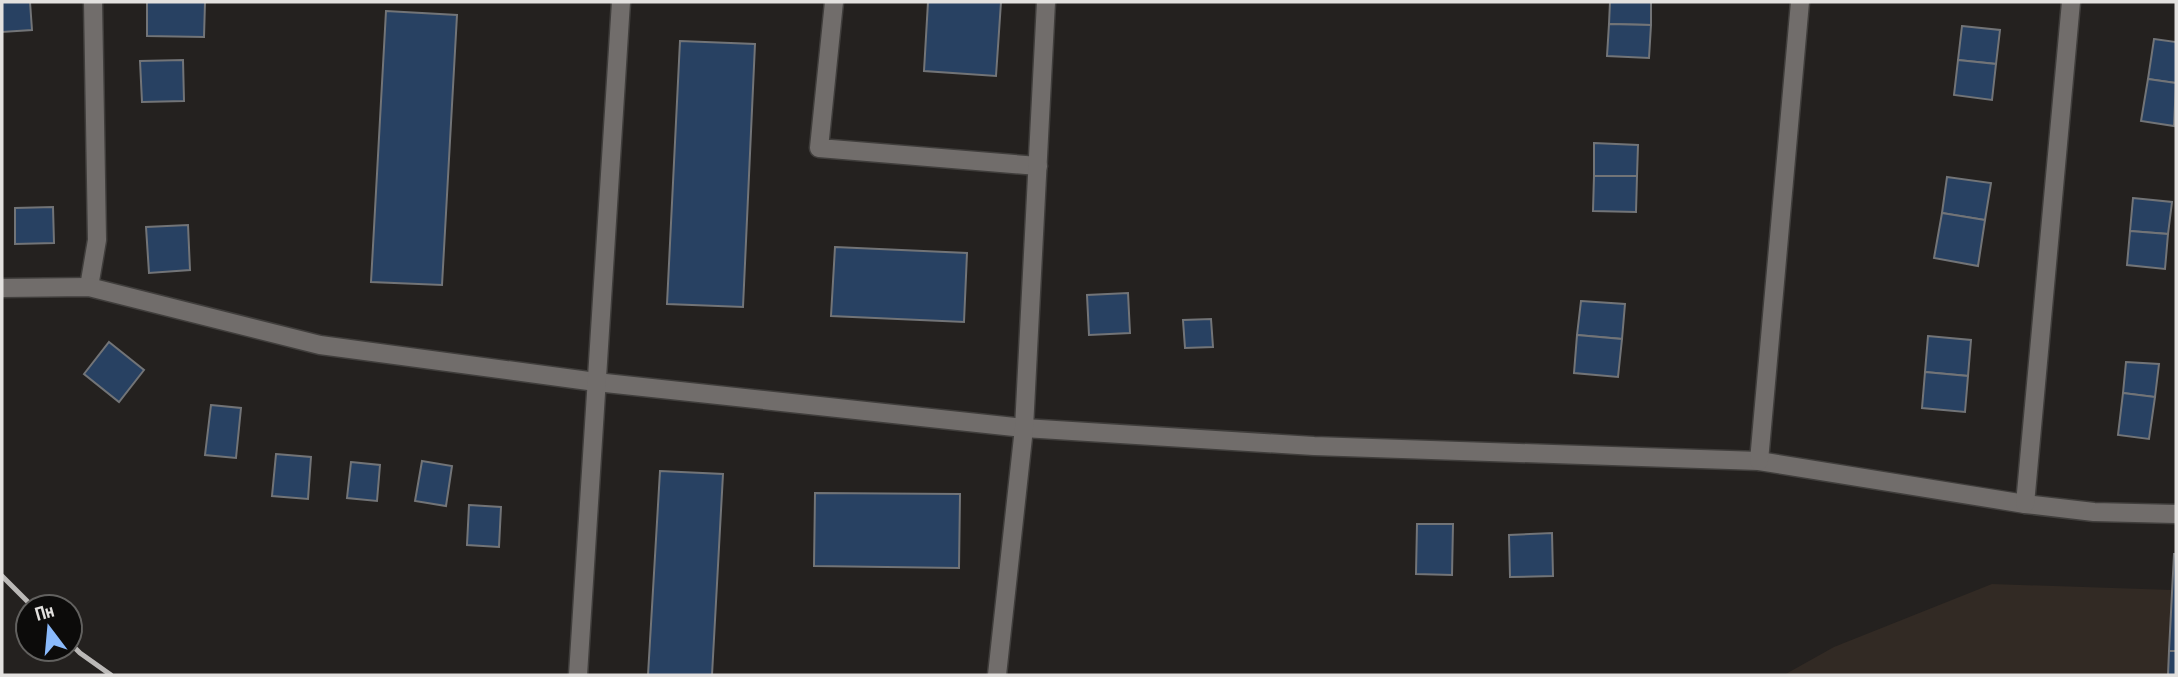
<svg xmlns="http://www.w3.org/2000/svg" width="2178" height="677" font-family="'PT Sans Narrow',sans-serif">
<rect width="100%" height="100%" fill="#24211f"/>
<polygon fill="#322a24" points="2174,554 2176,554 2176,675 1784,675 1834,647 1992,584 2172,590"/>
<g fill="#284162" stroke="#727477" stroke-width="2">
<polygon points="2,2 30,2 32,30 2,32"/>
<polygon points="147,2 205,2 204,37 147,36"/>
<polygon points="928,2 1001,2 996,76 924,71"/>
<polygon points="1610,2 1651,2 1651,25 1609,24"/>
<polygon points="386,11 457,15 442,285 371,282"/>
<polygon points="1609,24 1651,25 1649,58 1607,56"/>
<polygon points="1962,26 2000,30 1996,64 1958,60"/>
<polygon points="2154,39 2176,42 2176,83 2148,79"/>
<polygon points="680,41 755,44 743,307 667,304"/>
<polygon points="183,60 184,101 142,102 140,61"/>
<polygon points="1958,60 1996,64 1992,100 1954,95"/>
<polygon points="2148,79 2176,83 2174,126 2141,121"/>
<polygon points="1594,143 1638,145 1637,176 1594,176"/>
<polygon points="1594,176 1637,176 1636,212 1593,211"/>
<polygon points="1947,177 1991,183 1985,220 1942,213"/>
<polygon points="2133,198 2172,202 2168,234 2130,231"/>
<polygon points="53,207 54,243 15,244 15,208"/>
<polygon points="1942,213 1985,220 1978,266 1934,258"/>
<polygon points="188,225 190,270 149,273 146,227"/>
<polygon points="2130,231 2168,234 2165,269 2127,265"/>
<polygon points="835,247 967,253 964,322 831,316"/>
<polygon points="1128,293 1130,333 1089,335 1087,295"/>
<polygon points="1581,301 1625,304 1622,339 1577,335"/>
<polygon points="1211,319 1213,347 1185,348 1183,320"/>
<polygon points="1577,335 1622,339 1618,377 1574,373"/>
<polygon points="1928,336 1971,340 1968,376 1925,372"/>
<polygon points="109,342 144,370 119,402 84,374"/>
<polygon points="2126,362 2159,364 2155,397 2123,393"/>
<polygon points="1925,372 1968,376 1965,412 1922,408"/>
<polygon points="2123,393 2155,397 2149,439 2118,435"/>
<polygon points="211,405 241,408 236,458 205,455"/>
<polygon points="276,454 311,457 308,499 272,496"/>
<polygon points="422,461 452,466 446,506 415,501"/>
<polygon points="351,462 380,465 377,501 347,498"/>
<polygon points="660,471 723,474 712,675 648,675"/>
<polygon points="815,493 960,494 959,568 814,566"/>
<polygon points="469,505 501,507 499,547 467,545"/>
<polygon points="1417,524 1453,524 1452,575 1416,574"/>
<polygon points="1552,533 1553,576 1510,577 1509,535"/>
<polygon points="2174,554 2176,554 2176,651 2169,651"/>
<polygon points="2169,651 2176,651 2176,675 2168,675"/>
</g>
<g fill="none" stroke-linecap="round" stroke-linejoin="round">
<g stroke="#403e3c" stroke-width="21">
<polyline id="lane" points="834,2 819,148 1038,166"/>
</g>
<g stroke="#403e3c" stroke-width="21">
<g id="street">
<polyline points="89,287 97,240 93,2"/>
<polyline points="2,288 89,287 320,345 596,382 1024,428 1314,446 1759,461 2025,504 2094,512 2176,514"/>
<polyline points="1759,461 1800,2"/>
<polyline points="2025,504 2071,2"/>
<polyline points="578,675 621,2"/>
<polyline points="997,675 1024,428 1046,2"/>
</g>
</g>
<use href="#lane" stroke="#716d6b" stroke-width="18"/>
<use href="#street" stroke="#716d6b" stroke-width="18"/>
<g stroke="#bbb9b7" stroke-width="5">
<polyline points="2,576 33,607"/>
<polyline points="70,643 80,653 111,675"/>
</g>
</g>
<rect width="2178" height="677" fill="none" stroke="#e3e1df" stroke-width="7"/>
<g transform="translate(49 628) rotate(344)"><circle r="33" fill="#0c0b0a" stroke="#62615f" stroke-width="2"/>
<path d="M0-5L12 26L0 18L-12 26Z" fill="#8abafc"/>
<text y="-10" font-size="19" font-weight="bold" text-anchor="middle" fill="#e3e1df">Пн</text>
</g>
</svg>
